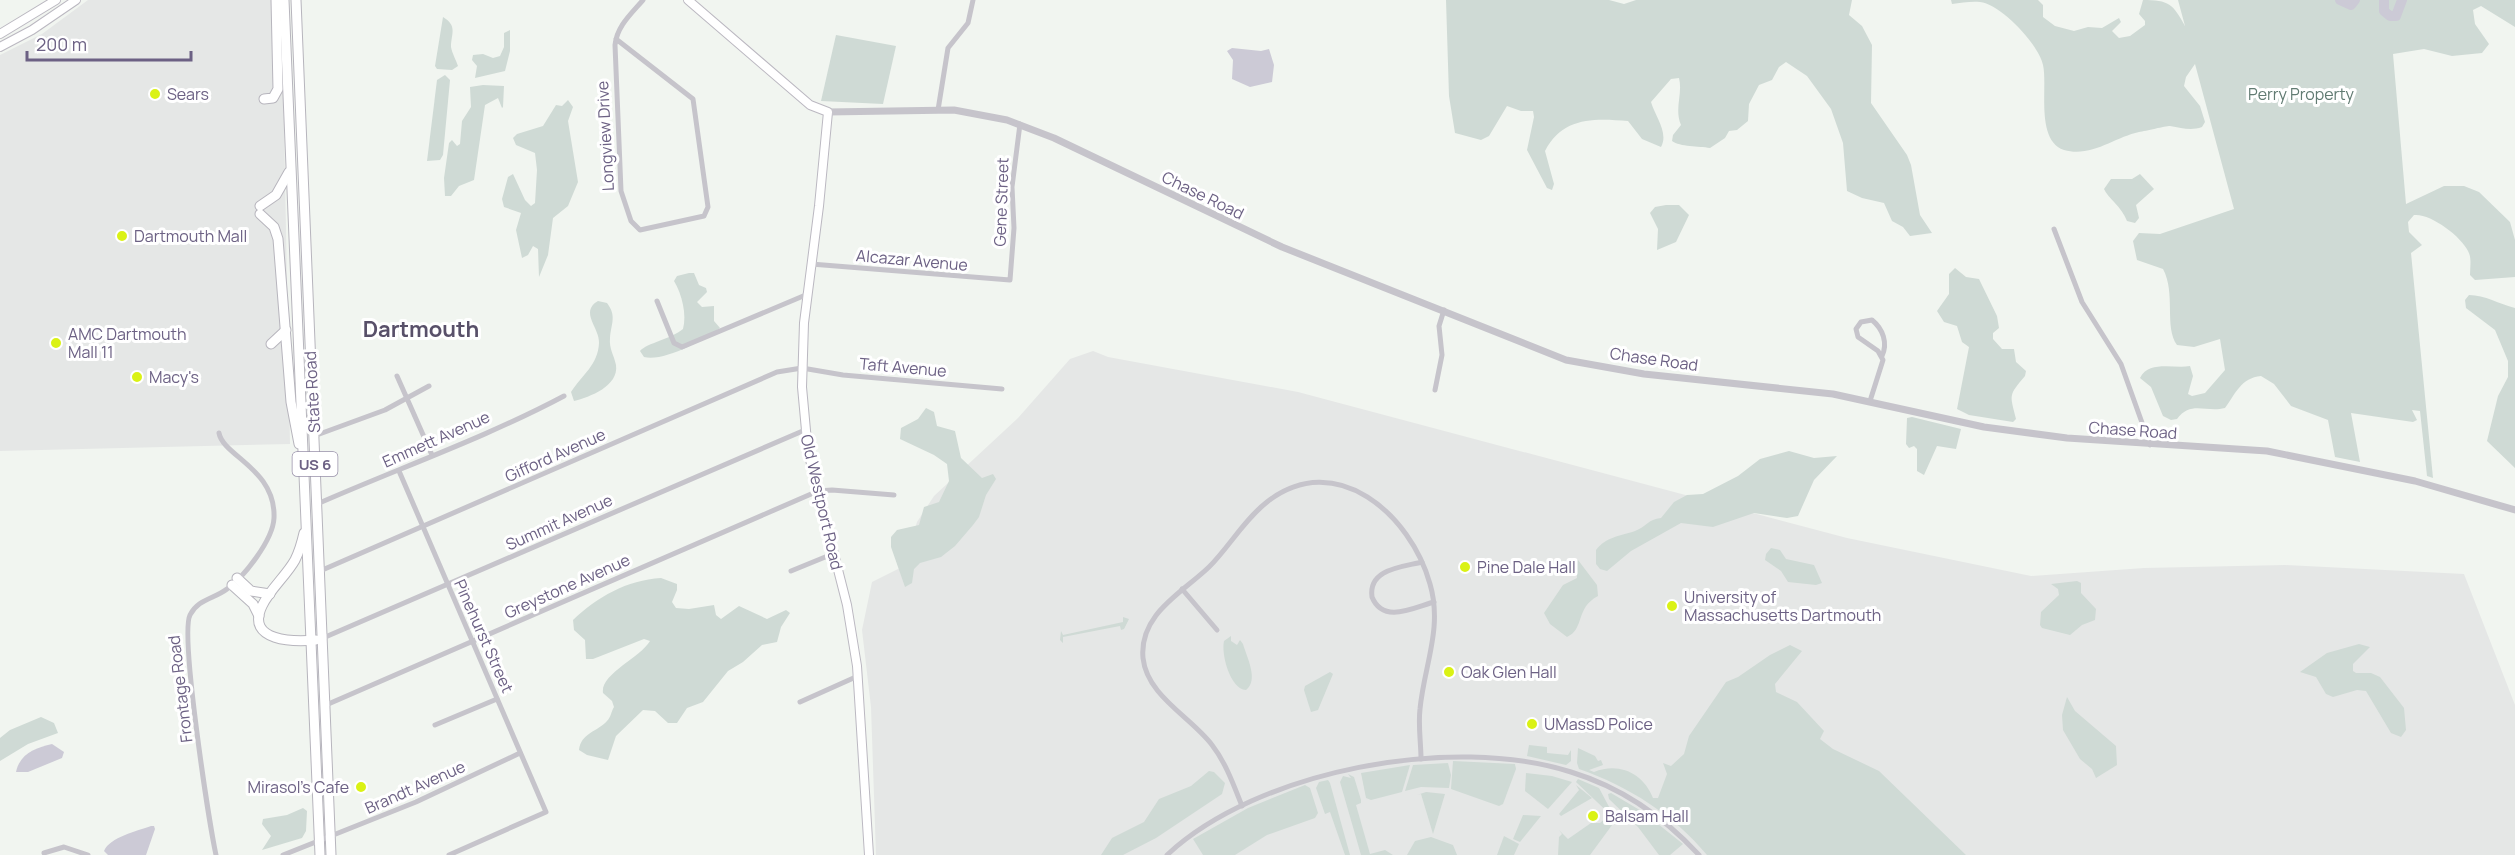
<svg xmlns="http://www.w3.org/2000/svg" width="2515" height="855" font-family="Manrope,sans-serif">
<rect width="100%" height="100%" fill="#f1f5f0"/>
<g fill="#e5e7e6">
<polygon points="88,0 279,0 282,16 290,444 0,451 0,55 42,34"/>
<polygon points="1093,351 1108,357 1298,392 1847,538 2031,576 2144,568 2285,565 2464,574 2515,705 2515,855 876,855 871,707 862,630 872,582 904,566 917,522 934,496 1018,418 1070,359"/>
</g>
<g fill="#cfdad5">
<path d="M1446 0H1609L1624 4 1636 0H1852L1849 15 1862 26 1872 45 1871 103 1907 155 1911 165 1920 215 1932 233 1910 236 1903 227 1892 221 1884 203 1862 198 1847 191 1843 143 1831 109 1807 76 1786 62 1779 67 1772 80 1759 85 1749 104 1748 121 1737 130 1729 131 1725 138 1710 148C1699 146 1680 147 1672 141L1673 135 1681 125C1674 109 1683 94 1679 78L1671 79 1651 102C1655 116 1669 133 1661 147L1642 139 1628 121C1594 118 1562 117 1545 151L1554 184 1552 190 1547 188 1527 150 1534 117 1533 111H1521L1507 106 1489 136 1481 140 1455 133 1449 96Z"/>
<path d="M1951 0H2038L2043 5V17L2055 26 2074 31 2088 27 2102 28 2119 18 2121 22 2112 31 2119 38 2130 36 2145 25V21L2139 14 2143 0C2169 0 2173 4 2185 26L2178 0H2515V27L2481 6 2473 10 2475 24 2489 44 2482 53 2452 56 2424 49 2393 54 2406 204 2444 186H2464L2479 192 2510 222 2515 240V277L2475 280 2470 275C2470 267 2472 258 2468 251 2461 236 2430 213 2414 215L2408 222 2409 232 2422 245 2411 253 2433 478 2427 476 2420 411 2412 410 2417 420 2413 422 2351 413 2360 462 2335 457 2328 420 2291 406 2274 384 2261 376C2241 378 2236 393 2225 408 2206 413 2191 400 2177 419L2171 420 2163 416 2151 387 2140 378C2149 360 2174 369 2190 366L2193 376 2188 394 2192 396 2205 393 2225 370 2220 339 2194 347 2177 345C2164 327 2176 293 2163 269L2137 260 2133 241 2139 233 2160 234 2234 209 2195 64 2186 77 2184 86 2200 106 2205 122 2202 127C2191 131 2182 128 2170 126 2165 126 2146 131 2139 132 2115 137 2091 158 2064 150 2035 140 2048 86 2043 65 2039 45 2001 4 1980 2 1971 1 1961 3 1952 4Z"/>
<path d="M443 17C458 26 451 34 451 47 452 53 456 60 458 66L452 70 437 69 435 66Z"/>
<polygon points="510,30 510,51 505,71 475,78 477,66 472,60 473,55 483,54 493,58 500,56 504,47 504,33"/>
<polygon points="836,35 896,46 883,104 821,101"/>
<polygon points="445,75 450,80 443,155 440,160 427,161 437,80"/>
<polygon points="483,85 504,86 503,107 502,108 498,98 485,105 474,180 459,186 451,196 445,196 444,178 449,143 452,140 457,146 460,144 462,121 471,107 470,87"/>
<polygon points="568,100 573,107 568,121 578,182 568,206 553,218 548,255 539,277 538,249 533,246 528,255 522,258 516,230 521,213 504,207 502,199 508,177 513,174 525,200 531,206 535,203 537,170 535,153 516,145 513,138 517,134 543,126 556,105 562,106"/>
<path d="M2140 174 2154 189 2136 205 2139 218 2135 223 2127 221C2122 207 2107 197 2104 189L2111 179H2132Z"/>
<polygon points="1666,205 1679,205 1689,215 1676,242 1657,250 1658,229 1650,213 1655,207"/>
<path d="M1955 268 1966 277 1979 279 1997 316 1999 328 1993 333V339L2002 349H2014L2016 362 2026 371 2025 376C2008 396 2010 394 2016 419L2013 422 1969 415 1957 409 1969 347 1962 342 1957 326 1944 322 1937 311 1949 294V274Z"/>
<path d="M689 273H694L699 285 706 288 707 292 697 302 702 307 714 306V321L720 328C704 340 664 362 644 357L640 351C647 343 671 339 683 329 687 315 682 294 674 281L677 276Z"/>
<path d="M2469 295C2485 295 2499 304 2515 308V468L2487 441 2498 396 2508 377V361L2495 330 2466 308 2465 300Z"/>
<path d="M598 301 607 303C617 316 611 324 610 338 609 349 614 355 616 365 619 386 590 397 574 401L571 392C582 375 598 365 599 343 600 328 579 312 598 301Z"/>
<polygon points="926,408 934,412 937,426 955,431 961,458 982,478 993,474 996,479 986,495 979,517 973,525 955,546 941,557 920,563 914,569 912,583 905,587 891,547 891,537 897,530 919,525 924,507 939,502 949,481 947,464 934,455 900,439 901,428 918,419"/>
<polygon points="1912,417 1961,429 1956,449 1937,446 1924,475 1917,471 1917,449 1914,446 1909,448 1906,444 1907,418"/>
<path d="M1789 451 1814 458 1837 456 1814 480 1798 516 1787 518 1754 513 1713 527 1681 523 1631 551 1607 571 1600 569 1596 564V550C1606 537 1620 536 1635 531 1646 527 1648 519 1661 518L1674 502 1687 495 1703 494 1738 476 1760 459Z"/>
<polygon points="1771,548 1780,550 1786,559 1814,565 1822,583 1816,585 1788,582 1781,571 1765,560 1766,554"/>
<path d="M1578 560 1597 585 1598 596C1575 608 1585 629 1567 637L1550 624 1544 613 1563 585 1577 578 1575 563Z"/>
<path d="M661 578 677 584V590L672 602 676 608 689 609 714 605 716 615 721 619 739 606 767 619 786 610 790 613 781 627 777 642 762 645 743 662 728 671 703 702 687 708 677 723H668L655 711 643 710 616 736 608 760 587 755 579 750C581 733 597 732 607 721 611 717 611 712 614 707L612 701 603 693C600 674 640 658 650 641L644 639 593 659H586L585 640 574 630 573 620C597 597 627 580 661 578Z"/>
<polygon points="2077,581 2081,583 2081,593 2096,609 2095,620 2082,625 2070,635 2042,628 2040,625 2041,612 2059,595 2058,589 2051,584"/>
<polygon points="1123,617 1129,619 1124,629 1121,630 1120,626 1063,637 1063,643 1060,640 1061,631 1063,635 1123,622"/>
<path d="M1231 636V641L1237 645 1240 640 1243 644C1247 658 1259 680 1246 690 1230 689 1221 654 1224 641Z"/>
<polygon points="2359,644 2370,647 2353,664 2353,671 2356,673 2371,673 2380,677 2404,708 2406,730 2401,737 2391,733 2366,691 2357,690 2333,697 2326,694 2316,677 2300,672 2327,653"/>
<path d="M1790 645 1802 651 1775 684 1776 692 1797 702 1824 731 1820 739 1833 749 1879 771 1966 855H1707C1674 815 1628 786 1579 769L1577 763 1578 748 1595 756 1598 761 1601 760 1603 765 1589 770 1594 772C1619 762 1643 773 1653 798H1658L1667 774 1663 763 1671 766 1684 754 1689 736 1726 682 1738 677 1770 655Z"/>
<polygon points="1330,672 1333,674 1318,710 1311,712 1304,690 1305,686"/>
<polygon points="2067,697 2075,711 2116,746 2117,765 2096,778 2092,769 2080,759 2063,730 2062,715"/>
<polygon points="41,717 54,723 58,733 28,744 0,761 0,738 10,730"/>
<polygon points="1529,745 1547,747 1547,753 1568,755 1571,750 1571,761 1566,765 1527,756"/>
<polygon points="1453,761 1515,764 1516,769 1503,804 1499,806 1451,789"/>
<polygon points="1448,763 1451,775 1449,788 1421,787 1405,791 1413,765"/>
<polygon points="1410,765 1402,792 1371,800 1366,798 1361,773"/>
<polygon points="1209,771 1214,772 1225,783 1222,794 1156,838 1123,855 1101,855 1112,838 1144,822 1159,799 1191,786"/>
<polygon points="1526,773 1552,776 1572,782 1548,809 1525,791"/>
<polygon points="1348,774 1354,777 1361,800 1361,803 1356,805 1370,854 1385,850 1393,855 1361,855 1340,782 1343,776 1351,778"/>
<polygon points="1578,779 1599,788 1616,820 1576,782"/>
<polygon points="1328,780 1330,783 1350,855 1345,855 1330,812 1325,814 1316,788 1319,782"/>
<polygon points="1305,785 1310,788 1318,813 1315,818 1267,835 1235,855 1203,855 1193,839 1248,808"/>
<polygon points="1576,785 1592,798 1561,816 1559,814 1579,790"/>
<polygon points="1426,792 1445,794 1433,834 1421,794 1417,795"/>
<polygon points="1611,793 1643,812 1683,844 1670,855 1659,855 1638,827 1609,799 1608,794"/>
<polygon points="303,808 307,811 306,831 302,838 262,850 271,836 262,824 263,819 287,815"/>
<polygon points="1523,815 1541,816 1520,842 1513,839"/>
<polygon points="1608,816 1615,821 1590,855 1558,855 1559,837 1562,834 1559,830 1568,839 1591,823 1600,823"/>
<polygon points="1504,836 1519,844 1514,855 1497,855"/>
<polygon points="1431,837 1453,845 1457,855 1407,855 1415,841"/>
</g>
<g fill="#cccad6">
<polygon points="1232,48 1261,51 1269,49 1274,65 1272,82 1250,87 1232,79 1233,60 1227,51"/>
<path d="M52 744 64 752 62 758 28 772H16C20 753 36 748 52 744Z"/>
<path d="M151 826H154L155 829 146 855H108L104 851C110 837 137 831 151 826Z"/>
</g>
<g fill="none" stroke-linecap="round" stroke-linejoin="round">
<g stroke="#cccad6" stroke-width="10">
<polyline points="2340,0 2351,5 2355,0"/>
<polyline points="2384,0 2384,11 2390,16 2396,16 2402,0"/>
</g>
<g stroke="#bbb8c1" stroke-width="10">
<g id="secondary">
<polyline points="688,0 810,105 828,112 819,206 804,323 802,387 808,452 847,605 857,666 869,855"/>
<polyline points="0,34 56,0"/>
<polyline points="0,47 32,30 76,0"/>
</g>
</g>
<g stroke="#b7b5bd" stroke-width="11">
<g id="primary">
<polyline points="284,0 320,855"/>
<polyline points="296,0 331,855"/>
<polyline points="264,99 273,98 278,89 276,0"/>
<polyline points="260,206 276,195 289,172"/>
<polyline points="260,214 274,227 278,239 291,402 299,444"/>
<polyline points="271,344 286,330"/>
<path d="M304 533C302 542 299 552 295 560 286 576 270 589 262 606 245 642 295 642 316 640"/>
<polyline points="237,578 251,591 270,594"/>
<polyline points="232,585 253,604 259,616"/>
</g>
</g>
<g stroke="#c6c4cb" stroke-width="5">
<path d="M616 39 693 99 708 207 704 216 640 230 631 221 621 191 615 45C617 26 631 14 643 0"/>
<polyline points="938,110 948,48 968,23 973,0"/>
<polyline points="2054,229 2082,302 2121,364 2150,445"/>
<polyline points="811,264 1010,280 1014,228 1012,187 1020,124"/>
<polyline points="657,301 674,343 682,347 808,294"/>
<polyline points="397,376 432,455"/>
<polyline points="1435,390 1442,355 1439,326 1444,310"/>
<path d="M1870 401 1883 360 1878 351 1858 337 1856 329 1861 322 1872 320C1883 329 1888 343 1882 356"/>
<polyline points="314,436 385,410 429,386"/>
<polyline points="399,471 546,812 449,855"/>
<path d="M317 504C399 468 485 438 564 396"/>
<path d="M1422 562C1402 567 1368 569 1372 597 1383 624 1413 608 1434 602"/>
<polyline points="320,571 777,372 802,368 843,375 1002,389"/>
<polyline points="791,571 835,553"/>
<polyline points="1182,589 1217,630"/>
<polyline points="323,638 805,430"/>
<polyline points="800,702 858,676"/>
<polyline points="326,705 818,491 832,490 894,495"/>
<polyline points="435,725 497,699"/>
<path d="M1242 806C1234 786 1226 763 1212 745 1191 717 1147 696 1143 658 1139 614 1182 593 1209 567 1229 547 1244 520 1267 502 1336 448 1411 515 1430 584 1443 628 1424 666 1420 709 1418 726 1421 743 1421 759"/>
<polyline points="44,853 64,847 88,855"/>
<path d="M216 855C209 822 180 635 190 615 198 599 214 599 227 589 244 577 273 540 274 518 276 469 223 456 219 433"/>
<polyline points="283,855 416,802 520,753"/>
<path d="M1167 855C1258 770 1453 734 1571 772 1620 787 1664 817 1699 855"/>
</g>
<polyline stroke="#c6c4cb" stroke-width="7" points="828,112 954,110 1007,120 1054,138 1282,247 1566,360 1644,374 1833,394 1984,427 2067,438 2267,451 2415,481 2515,510"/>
<use href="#secondary" stroke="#fff" stroke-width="8"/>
<use href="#primary" stroke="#fff" stroke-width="9"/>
</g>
<g fill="#daf214" stroke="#fff" stroke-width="2">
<circle cx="155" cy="94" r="6"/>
<circle cx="122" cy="236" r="6"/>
<circle cx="56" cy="343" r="6"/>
<circle cx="137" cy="377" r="6"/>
<circle cx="1465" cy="567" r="6"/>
<circle cx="1672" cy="606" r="6"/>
<circle cx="1449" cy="672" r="6"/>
<circle cx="1532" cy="724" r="6"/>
<circle cx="361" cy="787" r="6"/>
<circle cx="1593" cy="816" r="6"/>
</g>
<g text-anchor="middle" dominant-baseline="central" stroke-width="6" stroke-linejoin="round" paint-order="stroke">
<rect fill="#fff" stroke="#9890a9" stroke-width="1.5" x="292.5" y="452" width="45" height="24" rx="4.5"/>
<g font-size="15" font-weight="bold" fill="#6c6184">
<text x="315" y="464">US 6</text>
</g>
<g font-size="16" fill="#6c6184" stroke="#fff" text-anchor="start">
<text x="167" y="94">Sears</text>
<text x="134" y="236">Dartmouth Mall</text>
<text x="68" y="334">AMC Dartmouth<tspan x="68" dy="18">Mall 11</tspan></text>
<text x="149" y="377">Macy's</text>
<text x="1477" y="567">Pine Dale Hall</text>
<text x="1684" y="597">University of<tspan x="1684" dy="18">Massachusetts Dartmouth</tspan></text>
<text x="1461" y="672">Oak Glen Hall</text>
<text x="1544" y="724">UMassD Police</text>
<text x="349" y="787" text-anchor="end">Mirasol's Cafe</text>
<text x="1605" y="816">Balsam Hall</text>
</g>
<g font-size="16" fill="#617b72" stroke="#fff">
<text x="2301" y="94">Perry Property</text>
</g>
<g font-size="16" fill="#6c6184" stroke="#fff">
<text transform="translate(605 136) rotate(-93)">Longview Drive</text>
<text transform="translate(1203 195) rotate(26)">Chase Road</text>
<text transform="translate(1001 202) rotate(-88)">Gene Street</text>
<text transform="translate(912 260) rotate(5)">Alcazar Avenue</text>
<text transform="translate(1654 359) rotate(8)">Chase Road</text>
<text transform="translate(903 367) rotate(5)">Taft Avenue</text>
<text transform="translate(312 392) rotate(-93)">State Road</text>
<text transform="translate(2133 430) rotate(4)">Chase Road</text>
<text transform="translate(436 439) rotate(-24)">Emmett Avenue</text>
<text transform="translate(555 455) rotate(-24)">Gifford Avenue</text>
<text transform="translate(822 502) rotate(77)">Old Westport Road</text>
<text transform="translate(559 522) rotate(-24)">Summit Avenue</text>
<text transform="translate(567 586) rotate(-24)">Greystone Avenue</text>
<text transform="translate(484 636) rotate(66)">Pinehurst Street</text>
<text transform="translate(180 689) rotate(-97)">Frontage Road</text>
<text transform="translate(415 787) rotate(-24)">Brandt Avenue</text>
</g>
<g font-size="22" font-weight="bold" fill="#585069" stroke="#fff">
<text x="421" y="329">Dartmouth</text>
</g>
</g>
<path d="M27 51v9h164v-9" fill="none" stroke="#6c6184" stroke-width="3"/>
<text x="36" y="51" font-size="18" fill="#6c6184" stroke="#ffffff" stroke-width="4.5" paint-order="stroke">200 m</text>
</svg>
